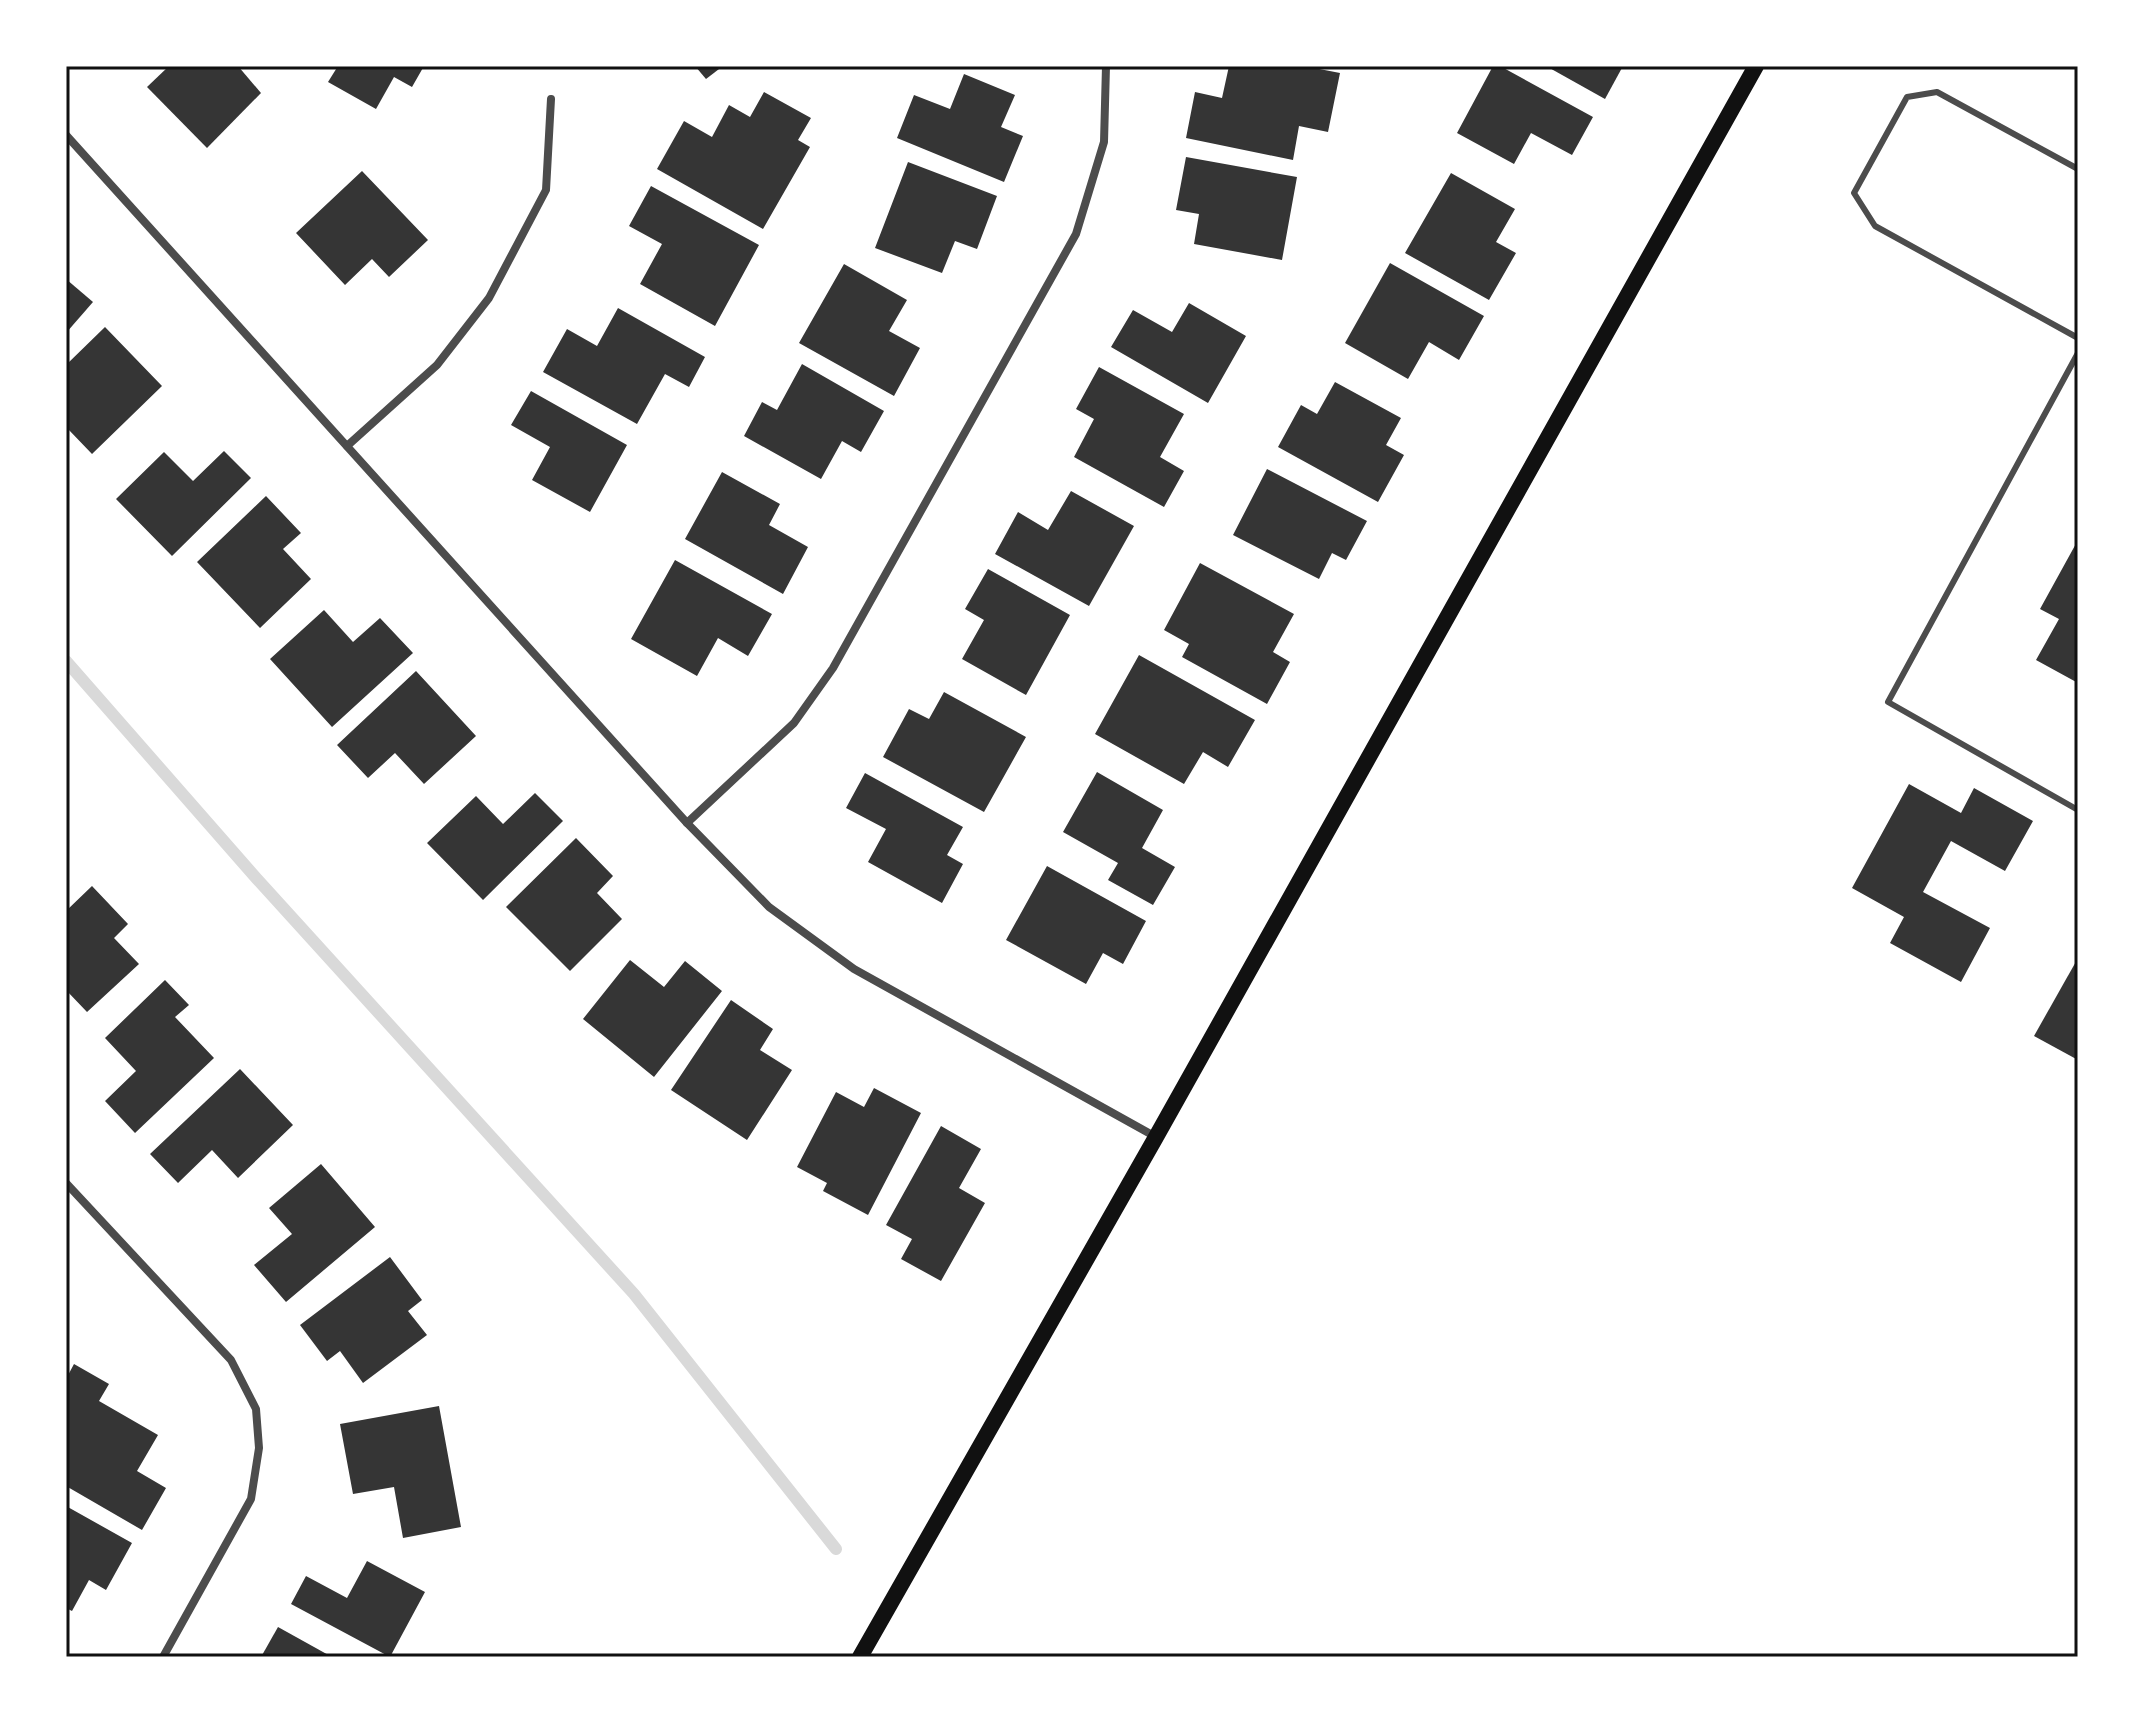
<svg xmlns="http://www.w3.org/2000/svg" width="2144" height="1723" font-family="'Open Sans',sans-serif">
<rect width="100%" height="100%" fill="#fff"/>
<g fill="none" stroke-linecap="round" stroke-linejoin="round">
<polyline stroke="#d9d9d9" stroke-width="12" points="66,661 257,879 634,1294 836,1549"/>
</g>
<g fill="#353535">
<polygon points="169,66 238,66 261,93 207,148 147,87"/>
<polygon points="338,66 424,66 412,87 394,77 376,109 328,82"/>
<polygon points="695,66 723,66 706,79"/>
<polygon points="1229,66 1304,66 1340,73 1328,132 1299,126 1293,160 1186,138 1195,92 1222,98"/>
<polygon points="1493,66 1500,66 1593,117 1572,155 1531,133 1514,164 1457,133"/>
<polygon points="1546,66 1623,66 1605,99"/>
<polygon points="964,74 1015,95 1001,127 1023,136 1004,182 897,138 914,95 950,109"/>
<polygon points="764,92 811,118 798,140 810,147 763,229 657,169 684,121 712,137 729,105 750,117"/>
<polygon points="1186,157 1297,177 1282,260 1194,244 1199,214 1176,210"/>
<polygon points="908,162 997,196 977,249 955,241 942,273 875,248"/>
<polygon points="362,171 428,240 389,277 372,259 345,285 296,233"/>
<polygon points="1451,173 1515,209 1496,242 1516,253 1489,300 1405,253"/>
<polygon points="651,186 759,245 715,326 640,284 662,244 629,226"/>
<polygon points="1390,263 1484,316 1459,360 1429,342 1408,379 1345,343"/>
<polygon points="844,264 907,300 889,331 920,348 894,396 799,343"/>
<polygon points="66,279 93,302 66,333"/>
<polygon points="1189,303 1246,336 1208,403 1111,347 1133,310 1172,332"/>
<polygon points="618,308 705,357 689,387 665,374 637,424 543,372 567,329 597,346"/>
<polygon points="105,327 162,386 92,454 68,429 66,431 66,365"/>
<polygon points="802,364 884,411 861,452 842,441 821,479 744,436 762,402 777,410"/>
<polygon points="1099,367 1184,414 1160,457 1184,471 1164,507 1074,457 1094,419 1076,409"/>
<polygon points="1335,382 1401,418 1386,445 1404,455 1378,502 1278,447 1301,405 1317,414"/>
<polygon points="531,391 627,445 590,512 532,480 550,447 511,425"/>
<polygon points="224,451 251,478 172,556 116,499 164,452 193,481"/>
<polygon points="1267,469 1367,521 1346,560 1332,553 1319,579 1233,535"/>
<polygon points="722,472 780,504 769,525 808,547 783,594 685,539"/>
<polygon points="1071,491 1134,526 1089,606 995,554 1018,512 1048,530"/>
<polygon points="266,496 301,533 283,549 311,579 260,628 197,562"/>
<polygon points="2078,540 2078,683 2036,660 2059,619 2040,609"/>
<polygon points="675,560 772,614 748,656 718,638 697,676 631,639"/>
<polygon points="1200,563 1294,614 1273,652 1290,662 1267,704 1182,657 1189,644 1164,630"/>
<polygon points="988,569 1070,615 1026,695 962,659 984,620 965,609"/>
<polygon points="324,610 353,642 380,618 413,653 332,727 270,659"/>
<polygon points="1139,655 1255,720 1228,767 1203,752 1184,784 1095,734"/>
<polygon points="416,671 476,736 424,784 395,753 368,778 337,745"/>
<polygon points="944,692 1026,737 984,812 883,757 909,709 929,719"/>
<polygon points="1097,772 1163,810 1142,848 1175,867 1153,905 1108,880 1118,863 1063,832"/>
<polygon points="865,773 963,827 947,855 963,864 942,903 868,862 886,829 846,808"/>
<polygon points="1909,784 1961,813 1974,788 2033,821 2005,871 1951,841 1923,892 1990,928 1961,982 1890,943 1904,917 1852,888"/>
<polygon points="535,793 563,821 483,900 427,843 476,796 503,824"/>
<polygon points="576,838 613,876 597,893 622,919 570,971 506,907"/>
<polygon points="1047,866 1146,921 1123,964 1103,953 1086,984 1006,940"/>
<polygon points="92,886 128,924 114,938 139,964 87,1012 66,990 66,911"/>
<polygon points="2078,958 2078,1060 2034,1036"/>
<polygon points="630,960 664,987 685,961 722,991 654,1077 583,1019"/>
<polygon points="165,980 189,1005 175,1017 214,1058 135,1133 105,1101 136,1071 105,1038"/>
<polygon points="731,1000 773,1029 760,1050 792,1070 747,1140 671,1090"/>
<polygon points="240,1069 293,1125 238,1178 212,1150 178,1183 150,1154"/>
<polygon points="874,1088 921,1113 868,1215 823,1191 827,1183 797,1167 836,1092 864,1107"/>
<polygon points="941,1126 981,1149 959,1188 985,1203 941,1281 901,1259 912,1239 886,1225"/>
<polygon points="321,1164 375,1227 286,1302 254,1265 292,1234 269,1208"/>
<polygon points="390,1257 422,1300 408,1311 427,1335 363,1383 340,1351 327,1361 300,1325"/>
<polygon points="74,1364 109,1384 99,1401 158,1435 137,1471 166,1488 142,1530 66,1486 66,1379"/>
<polygon points="439,1406 461,1527 403,1538 394,1487 353,1494 340,1424"/>
<polygon points="66,1506 132,1543 106,1590 89,1580 72,1611 66,1608"/>
<polygon points="367,1561 425,1592 390,1657 291,1604 306,1576 347,1598"/>
<polygon points="278,1627 332,1657 261,1657"/>
</g>
<g fill="none" stroke-linecap="round" stroke-linejoin="round">
<g stroke="#4c4c4c" stroke-width="6">
<polyline points="2078,169 1937,92 1907,97 1854,193 1875,226 2078,338"/>
<polyline points="2078,353 1888,702 2078,810"/>
</g>
<g stroke="#4c4c4c" stroke-width="8">
<polyline points="66,135 687,823 769,907 854,969 1156,1137"/>
<polyline points="347,446 437,365 489,298 546,190 551,99"/>
<polyline points="687,823 794,723 833,668 1076,234 1104,142 1106,66"/>
<polyline points="66,1183 231,1360 256,1409 259,1448 251,1499 163,1657"/>
</g>
<polyline stroke="#111" stroke-width="16" points="860,1657 1156,1137 1756,66"/>
</g>
<rect width="2144" height="1723" fill="none" stroke="#ffffff" stroke-width="136"/>
<rect x="68" y="68" width="2008" height="1587" fill="none" stroke="#111" stroke-width="3"/>
</svg>
